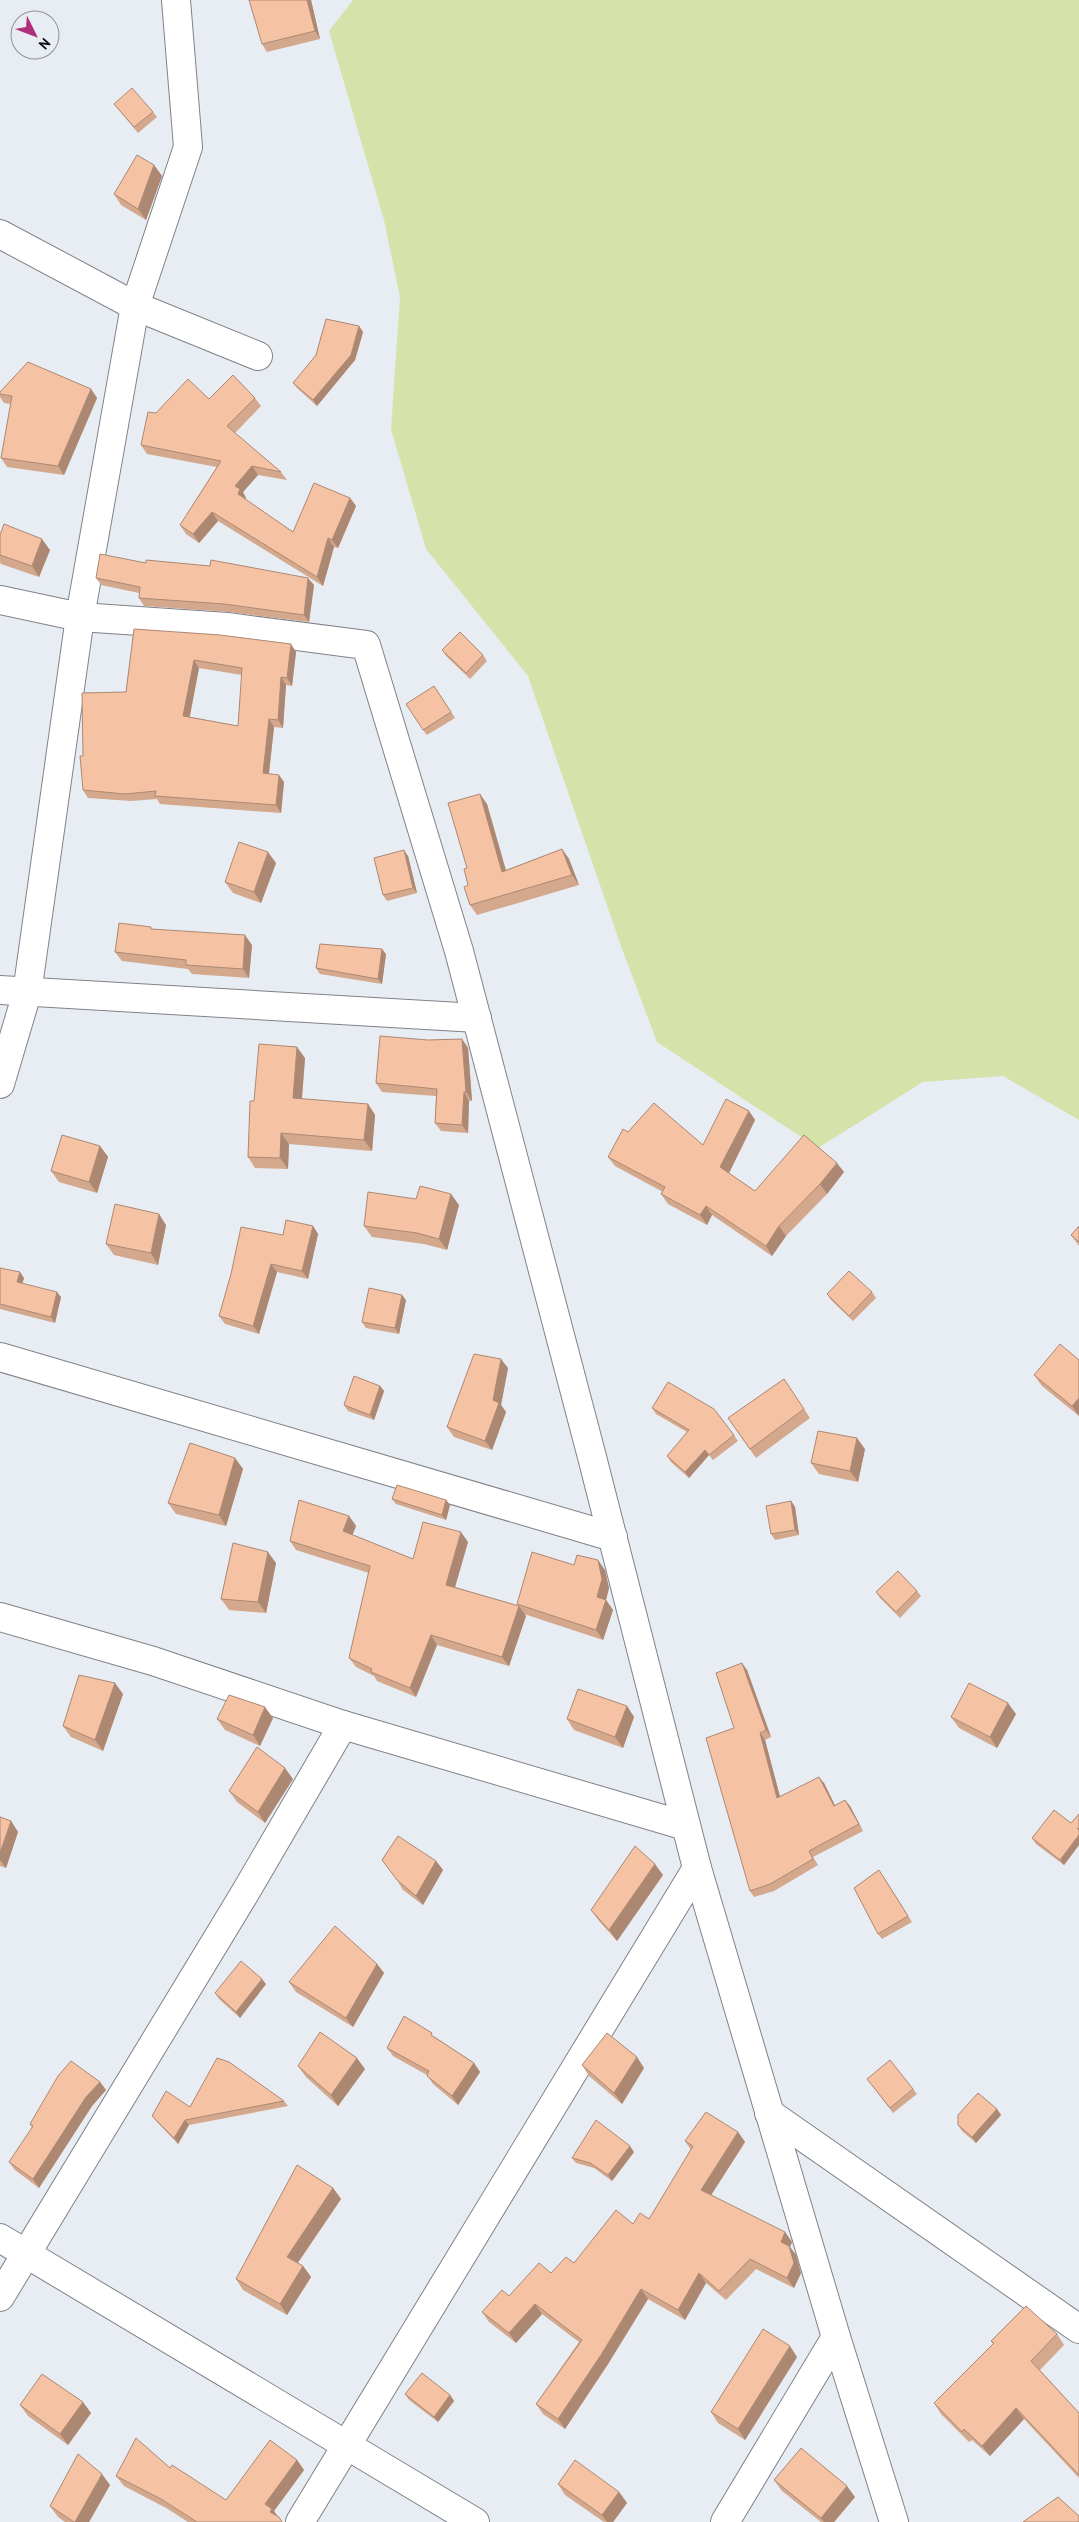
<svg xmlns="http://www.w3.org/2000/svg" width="1079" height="2522" font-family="'PT Sans',sans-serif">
<rect width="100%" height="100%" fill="#e8ecf3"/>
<polygon fill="#d5e3aa" points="353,0 1079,0 1079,1120 1003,1076 923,1082 818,1148 657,1042 622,949 528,676 426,549 391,429 400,297 384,220 329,31"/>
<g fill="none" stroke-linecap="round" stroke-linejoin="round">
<g stroke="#7f8288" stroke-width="30">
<g id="street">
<polyline points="0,234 135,306 258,356"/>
<polyline points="0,600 80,617 227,627 366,645 459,951 592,1457 697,1868 836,2337 894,2522"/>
<polyline points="0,990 477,1018"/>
<polyline points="0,1084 27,993 80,617 135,306 188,147 176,0"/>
<polyline points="0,1357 613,1537"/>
<polyline points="0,1617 153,1661 343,1725 686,1826"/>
<polyline points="769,2113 1079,2329"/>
<polyline points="0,2238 475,2522"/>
<polyline points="0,2297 245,1893 343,1725"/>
<polyline points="300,2522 697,1868"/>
<polyline points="725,2522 836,2337"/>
</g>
</g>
<use href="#street" stroke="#fff" stroke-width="28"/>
</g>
<g fill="#d3a88d" fill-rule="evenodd">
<polygon points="311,0 320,39 267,52 262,44"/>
<polygon points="114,104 153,112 157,117 138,133"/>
<polygon points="154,165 162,176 146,220 121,205 114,194"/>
<polygon points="359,326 363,332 355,360 317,406 297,388 293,383"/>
<polygon points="91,389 97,398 64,475 7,467 1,458 11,404 4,403 0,397 0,392"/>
<polygon points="255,398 261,406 235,433 281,472 287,480 258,475 243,492 246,498 245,499 293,532 350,498 356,506 338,548 334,547 323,586 218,521 199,543 186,534 180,525 217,467 147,454 141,445 156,413 209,399"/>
<polygon points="0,535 50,550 39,577 1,564 0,562"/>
<polygon points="146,563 314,585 309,622 229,612 144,606 139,598 139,593 101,585 96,578"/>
<path d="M134 629 296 652 292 686 286 685 283 728 274 727 269 774 284 782 281 813 160 804 157 799 131 801 88 798 83 790V756L126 692ZM199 668 242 675 238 726 190 717Z"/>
<polygon points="442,650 483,655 487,661 470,679 446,656"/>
<polygon points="434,686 455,718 427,735 423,730"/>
<polygon points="487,804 506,870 562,849 569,859 579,885 477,915 470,905 467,868"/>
<polygon points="408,856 417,893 387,901 383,895"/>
<polygon points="276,863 261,903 233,893 225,882"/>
<polygon points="153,929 252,945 249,978 192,974 188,969 122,961 115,952"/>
<polygon points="386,954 382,984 320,974 316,968"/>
<polygon points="462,1039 468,1048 472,1101 469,1101 468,1133 441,1131 435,1123 436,1096 382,1092 376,1083 428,1040"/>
<polygon points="305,1058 302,1099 368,1104 375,1115 372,1151 289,1144 288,1169 255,1168 248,1157 254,1101"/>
<polygon points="749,1111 755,1120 729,1173 755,1191 844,1172 827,1194 786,1236 772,1256 712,1215 707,1225 668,1204 661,1194 663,1192 615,1166 608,1157 628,1132 703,1145"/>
<polygon points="100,1146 108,1157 97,1193 59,1182 51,1171"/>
<polygon points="459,1205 447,1250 424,1244 372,1237 364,1226"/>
<polygon points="166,1225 158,1265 114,1255 106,1244"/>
<polygon points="313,1226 318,1234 308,1279 277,1272 259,1334 225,1324 219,1316 283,1235"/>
<polygon points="1079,1226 1079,1246 1071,1235"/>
<polygon points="0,1268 24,1278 22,1284 61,1297 55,1323 0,1309"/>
<polygon points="872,1292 876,1298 853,1321 831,1300 827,1294"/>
<polygon points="406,1300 399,1334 366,1328 362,1322"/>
<polygon points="1079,1360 1079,1416 1042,1386 1034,1375"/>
<polygon points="508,1368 501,1405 506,1412 492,1450 454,1437 447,1427"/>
<polygon points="784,1379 810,1418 756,1458 728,1418"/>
<polygon points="380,1386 384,1391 374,1420 348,1411 344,1405"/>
<polygon points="652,1408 734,1435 738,1441 713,1460 709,1455 689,1478 671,1462 667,1456 687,1432 656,1414"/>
<polygon points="865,1449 858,1482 819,1474 811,1463"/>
<polygon points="235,1458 243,1469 226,1526 176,1514 168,1503"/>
<polygon points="392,1499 446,1500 450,1505 446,1520 396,1504"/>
<polygon points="791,1501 795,1507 799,1535 775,1540 771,1534"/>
<polygon points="349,1516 356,1526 352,1535 413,1559 468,1542 455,1587 519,1606 517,1604 574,1565 605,1570 609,1588 606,1600 613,1610 603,1640 524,1614 526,1616 509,1666 437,1645 416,1697 377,1681 374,1676 356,1667 349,1658 369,1573 296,1550 290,1541"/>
<polygon points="276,1563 266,1613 229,1610 221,1599"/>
<polygon points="917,1591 921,1596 900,1618 880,1598 876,1592"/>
<polygon points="747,1670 771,1737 765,1740 780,1797 824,1783 835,1805 850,1806 863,1831 813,1857 818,1865 774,1891 754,1897 750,1891 734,1728"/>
<polygon points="123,1694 103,1751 71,1737 63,1726"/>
<polygon points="627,1706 634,1717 623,1748 574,1730 567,1719"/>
<polygon points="1016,1714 997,1748 959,1728 951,1717"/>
<polygon points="273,1718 260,1746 225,1730 217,1719"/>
<polygon points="293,1779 265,1823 237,1802 229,1791"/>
<polygon points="1079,1814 1079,1845 1064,1865 1036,1844 1032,1838 1071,1823"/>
<polygon points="0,1817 11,1821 18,1832 6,1868 0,1866"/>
<polygon points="436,1861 443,1870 423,1905 403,1890 397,1880"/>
<polygon points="663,1875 617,1941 599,1921 591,1910"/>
<polygon points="883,1876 912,1922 882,1939 878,1934"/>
<polygon points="377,1964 384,1973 353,2027 296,1992 289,1982"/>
<polygon points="266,1984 240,2018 219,1999 215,1993"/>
<polygon points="435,2037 474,2063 480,2072 458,2105 433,2084 427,2075 393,2056 387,2048"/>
<polygon points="582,2065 644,2068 622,2104 589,2076"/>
<polygon points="298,2066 365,2069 338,2106 306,2077"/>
<polygon points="100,2082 106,2090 92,2106 39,2188 15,2170 9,2162 32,2128 30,2124"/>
<polygon points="871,2084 913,2089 917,2094 893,2113"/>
<polygon points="284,2101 288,2106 189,2125 178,2144 156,2121 152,2116 190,2107"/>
<polygon points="997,2109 1001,2115 976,2143 962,2131 958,2125"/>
<polygon points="738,2132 745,2142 711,2195 785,2232 792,2242 790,2247 796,2255 801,2273 794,2288 756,2269 726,2300 706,2283 685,2320 648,2299 608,2364 565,2429 543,2414 536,2404 579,2342 542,2314 516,2343 489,2322 482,2312 509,2296 551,2273 574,2263 633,2224 649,2219 691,2150 685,2141"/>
<polygon points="634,2152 612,2181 594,2168 576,2163 572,2158"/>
<polygon points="333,2188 341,2199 298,2263 303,2266 311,2277 287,2315 243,2290 236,2279"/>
<polygon points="1057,2334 1064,2345 1040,2370 1079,2413 1079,2478 1024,2419 990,2456 972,2440 969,2442 941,2414 934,2403 993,2344 991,2341"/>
<polygon points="797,2357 745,2440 718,2423 711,2412"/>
<polygon points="405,2394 450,2395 454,2401 438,2422 409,2400"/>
<polygon points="20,2405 91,2413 68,2445 28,2416"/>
<polygon points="297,2460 304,2470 274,2511 282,2522 188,2522 168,2509 124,2486 116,2476 170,2468 226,2500"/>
<polygon points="774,2480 855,2497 834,2522 821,2522 782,2491"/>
<polygon points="558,2484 619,2492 627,2503 613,2522 604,2522 565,2495"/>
<polygon points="110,2485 89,2522 65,2522 58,2517 50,2506"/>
</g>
<g fill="#ac8873">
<polygon points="307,0 311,0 320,39 315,31"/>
<polygon points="154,165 162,176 146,220 138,209"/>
<polygon points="359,326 363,332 355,360 317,406 313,400"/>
<polygon points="91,389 97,398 64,475 58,466"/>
<polygon points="252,466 258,475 243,492 246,498 244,502 238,494 235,486"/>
<polygon points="350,498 356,506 338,548 332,540"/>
<polygon points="212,512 218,521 199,543 193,534"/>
<polygon points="328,538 334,547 323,586 317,577"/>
<polygon points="42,539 50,550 39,577 32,566"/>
<polygon points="308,578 314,585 309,622 304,615"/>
<polygon points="291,644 296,652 292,686 287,678"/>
<polygon points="194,660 199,668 188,724 183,716"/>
<polygon points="281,677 286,685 283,728 278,720"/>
<polygon points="269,719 274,727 268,781 263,773"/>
<polygon points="279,775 284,782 281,813 276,805"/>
<polygon points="480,794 487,804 509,882 502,872"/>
<polygon points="562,849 569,859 579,885 572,875"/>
<polygon points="404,850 408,856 417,893 413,888"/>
<polygon points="268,852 276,863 261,903 254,892"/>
<polygon points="245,935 252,945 249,978 243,969"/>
<polygon points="382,949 386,954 382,984 378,979"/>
<polygon points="462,1039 468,1048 472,1101 466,1092"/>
<polygon points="297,1047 305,1058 301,1109 293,1098"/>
<polygon points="464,1092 469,1101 468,1133 462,1125"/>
<polygon points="368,1104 375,1115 372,1151 364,1140"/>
<polygon points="749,1111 755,1120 727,1177 720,1167"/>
<polygon points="281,1133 289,1144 288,1169 280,1158"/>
<polygon points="100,1146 108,1157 97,1193 89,1182"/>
<polygon points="837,1163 844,1172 827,1194 820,1184"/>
<polygon points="451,1194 459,1205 447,1250 439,1239"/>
<polygon points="706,1206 712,1215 707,1225 700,1215"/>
<polygon points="159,1214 166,1225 158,1265 151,1253"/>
<polygon points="313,1226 318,1234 308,1279 302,1271"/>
<polygon points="779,1226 786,1236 772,1256 766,1246"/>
<polygon points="271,1264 277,1272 259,1334 253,1326"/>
<polygon points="20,1272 24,1278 21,1288 17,1282"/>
<polygon points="57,1292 61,1297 55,1323 51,1317"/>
<polygon points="402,1295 406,1300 399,1334 395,1328"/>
<polygon points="501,1359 508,1368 501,1405 506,1412 492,1450 485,1441"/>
<polygon points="380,1386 384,1391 374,1420 370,1415"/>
<polygon points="1079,1398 1079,1416 1072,1406"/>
<polygon points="857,1438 865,1449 858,1482 850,1471"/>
<polygon points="705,1450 709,1455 689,1478 685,1472"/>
<polygon points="235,1458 243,1469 226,1526 219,1515"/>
<polygon points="446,1500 450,1505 446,1520 442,1515"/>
<polygon points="791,1501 795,1507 799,1535 795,1530"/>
<polygon points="349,1516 356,1526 350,1541 343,1531"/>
<polygon points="461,1532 468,1542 453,1594 446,1585"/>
<polygon points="268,1552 276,1563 266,1613 258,1602"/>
<polygon points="598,1560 605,1570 609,1588 606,1600 613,1610 603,1640 596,1630"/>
<polygon points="519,1606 526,1616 509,1666 502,1657"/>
<polygon points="431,1635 437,1645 416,1697 410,1688"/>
<polygon points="742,1663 747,1670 771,1737 766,1730"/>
<polygon points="115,1683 123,1694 103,1751 95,1740"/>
<polygon points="1008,1703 1016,1714 997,1748 990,1737"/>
<polygon points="627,1706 634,1717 623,1748 615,1737"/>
<polygon points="265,1707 273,1718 260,1746 253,1735"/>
<polygon points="760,1733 765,1740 782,1804 777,1798"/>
<polygon points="285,1768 293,1779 265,1823 258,1812"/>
<polygon points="819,1777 824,1783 838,1812 834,1806"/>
<polygon points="845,1800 850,1806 863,1831 859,1824"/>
<polygon points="11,1821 18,1832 6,1868 0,1860 0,1853"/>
<polygon points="1079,1835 1079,1845 1064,1865 1060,1860"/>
<polygon points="436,1861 443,1870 423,1905 416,1896"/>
<polygon points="655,1864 663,1875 617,1941 609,1930"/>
<polygon points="377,1964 384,1973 353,2027 346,2018"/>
<polygon points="262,1979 266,1984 240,2018 236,2012"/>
<polygon points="637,2057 644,2068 622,2104 614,2093"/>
<polygon points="357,2058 365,2069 338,2106 331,2095"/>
<polygon points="474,2063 480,2072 458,2105 452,2096"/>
<polygon points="100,2082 106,2090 92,2106 39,2188 33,2179 86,2097"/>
<polygon points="997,2109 1001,2115 976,2143 972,2137"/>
<polygon points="185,2120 189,2125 178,2144 174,2138"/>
<polygon points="738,2132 745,2142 708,2200 701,2190"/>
<polygon points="630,2146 634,2152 612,2181 608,2175"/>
<polygon points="333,2188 341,2199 294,2268 287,2257"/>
<polygon points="785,2232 792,2242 790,2247 796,2255 801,2273 794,2288 787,2278 781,2242"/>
<polygon points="303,2266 311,2277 287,2315 280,2304"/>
<polygon points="699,2273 706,2283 685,2320 678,2310"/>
<polygon points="641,2289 648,2299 608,2364 565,2429 558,2419"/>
<polygon points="535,2304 542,2314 516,2343 509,2333"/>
<polygon points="790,2346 797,2357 745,2440 738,2429"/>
<polygon points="450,2395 454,2401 438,2422 434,2417"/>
<polygon points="83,2402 91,2413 68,2445 60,2434"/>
<polygon points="1016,2408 1024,2419 990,2456 982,2446"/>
<polygon points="297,2460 304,2470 274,2511 279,2519 277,2522 265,2504"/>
<polygon points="102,2474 110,2485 89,2522 75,2522"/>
<polygon points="847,2486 855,2497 834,2522 824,2522 821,2518"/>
<polygon points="619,2492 627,2503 613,2522 607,2522 602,2515"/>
</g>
<g fill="#f5c3a4" stroke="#ac8873" fill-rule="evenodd">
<polygon points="249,0 307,0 315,31 262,44"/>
<polygon points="132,88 153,112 134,127 114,104"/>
<polygon points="137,155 154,165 138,209 114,194"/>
<polygon points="326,319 359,326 351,355 313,400 293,383 316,355"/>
<polygon points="28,362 91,389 58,466 1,458 12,396 0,394 0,392"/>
<polygon points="233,375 255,398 227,426 281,472 252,466 235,486 240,489 238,494 293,532 314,483 350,498 332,540 328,538 317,577 212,512 193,534 180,525 221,461 141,445 148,412 156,413 188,379 209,399"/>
<polygon points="4,524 42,539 32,566 0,555 0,535"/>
<polygon points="100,554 146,563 146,560 210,566 211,560 308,578 304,615 224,604 139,598 140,587 96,578"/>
<path d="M134 629 220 635 291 644 287 678 281 677 278 720 269 719 263 773 279 775 276 805 155 796 156 791 125 794 83 790 80 756H83L82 693 126 692ZM194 660 242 668 238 726 183 716Z"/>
<polygon points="460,632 483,655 466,673 442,650"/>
<polygon points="434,686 451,712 423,730 406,704"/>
<polygon points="480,794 502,872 562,849 572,875 470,905 464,887 468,885 464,869 467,868 448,803"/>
<polygon points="239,842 268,852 254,892 225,882"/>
<polygon points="404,850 413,888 383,895 374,858"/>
<polygon points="119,923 151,927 151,929 245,935 243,969 186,965 186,960 115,952"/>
<polygon points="320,944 382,949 378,979 316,968"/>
<polygon points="380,1036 428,1040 462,1039 466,1092 464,1092 462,1125 435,1123 437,1089 376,1083"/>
<polygon points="259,1044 297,1047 293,1098 368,1104 364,1140 281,1133 280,1158 248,1157 250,1101 254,1101"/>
<polygon points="726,1099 749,1111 720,1167 755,1191 804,1135 837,1163 820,1184 779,1226 766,1246 706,1206 700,1215 661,1194 665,1187 608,1157 623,1129 628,1132 654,1103 703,1145"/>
<polygon points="62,1135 100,1146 89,1182 51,1171"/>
<polygon points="420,1186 451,1194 439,1239 417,1233 364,1226 368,1192 416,1199"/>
<polygon points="115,1204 159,1214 151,1253 106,1244"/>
<polygon points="286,1220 313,1226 302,1271 271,1264 253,1326 219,1316 231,1274 241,1227 283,1235"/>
<polygon points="1079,1226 1079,1242 1071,1235"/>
<polygon points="0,1268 20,1272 17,1282 57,1292 51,1317 0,1304"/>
<polygon points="849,1271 872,1292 849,1316 827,1294"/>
<polygon points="369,1288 402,1295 395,1328 362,1322"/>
<polygon points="1060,1344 1079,1360 1079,1398 1072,1406 1034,1375"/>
<polygon points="474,1354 501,1359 493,1400 499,1403 485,1441 447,1427"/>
<polygon points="354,1376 380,1386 370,1415 344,1405"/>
<polygon points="784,1379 804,1409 750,1449 728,1418"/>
<polygon points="668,1382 714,1409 734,1435 709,1455 705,1450 685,1472 667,1456 689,1430 652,1408"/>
<polygon points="818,1431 857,1438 850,1471 811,1463"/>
<polygon points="190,1443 235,1458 219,1515 168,1503"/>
<polygon points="397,1485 446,1500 442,1515 392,1499"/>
<polygon points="299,1500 349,1516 343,1531 413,1559 423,1522 461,1532 446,1585 519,1606 502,1657 431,1635 410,1688 371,1672 372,1669 349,1658 370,1566 290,1541"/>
<polygon points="791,1501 795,1530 771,1534 766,1506"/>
<polygon points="233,1543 268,1552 258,1602 221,1599"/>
<polygon points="532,1552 574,1565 577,1555 598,1560 602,1579 597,1597 606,1600 596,1630 517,1604"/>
<polygon points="898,1571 917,1591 896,1612 876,1592"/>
<polygon points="742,1663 766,1730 760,1733 777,1798 819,1777 834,1806 845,1800 859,1824 809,1851 813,1859 770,1884 750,1891 706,1738 734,1728 716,1673"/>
<polygon points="79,1675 115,1683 95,1740 63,1726"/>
<polygon points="969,1683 1008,1703 990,1737 951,1717"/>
<polygon points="578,1689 627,1706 615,1737 567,1719"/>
<polygon points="229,1695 265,1707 253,1735 217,1719"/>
<polygon points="257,1747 285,1768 258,1812 229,1791"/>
<polygon points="1054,1810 1071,1823 1079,1814 1079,1829 1077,1828 1079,1830 1079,1835 1060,1860 1032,1838"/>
<polygon points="0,1817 11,1821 0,1853"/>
<polygon points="398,1836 436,1861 416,1896 397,1880 382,1860"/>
<polygon points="635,1846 655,1864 609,1930 591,1910"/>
<polygon points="879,1870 908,1916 878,1934 854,1888"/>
<polygon points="335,1926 377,1964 346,2018 289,1982"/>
<polygon points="241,1961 262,1979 236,2012 215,1993"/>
<polygon points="404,2016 432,2033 431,2035 474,2063 452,2096 427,2076 429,2071 387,2048"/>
<polygon points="320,2032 357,2058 331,2095 298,2066"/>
<polygon points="607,2033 637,2057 614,2093 582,2065"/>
<polygon points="217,2058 229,2062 284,2101 185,2120 174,2138 152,2116 166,2091 190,2107"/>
<polygon points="890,2060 913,2089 890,2108 867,2079"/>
<polygon points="71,2061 100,2082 86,2097 33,2179 9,2162 33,2126 30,2124 58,2076"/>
<polygon points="978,2093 997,2109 972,2137 958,2125 958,2115"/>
<polygon points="706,2112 738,2132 701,2190 785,2232 781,2242 789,2246 794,2263 787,2278 750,2259 719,2291 699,2273 678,2310 641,2289 601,2355 558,2419 536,2404 582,2340 535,2304 509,2333 482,2312 502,2290 509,2296 539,2263 551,2273 566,2257 574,2263 616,2210 633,2224 640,2213 649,2219 693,2146 685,2141"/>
<polygon points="596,2120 630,2146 608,2175 590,2163 572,2158"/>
<polygon points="297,2165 333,2188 287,2257 303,2266 280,2304 236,2279"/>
<polygon points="1026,2306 1057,2334 1031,2361 1079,2413 1079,2475 1016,2408 982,2446 964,2429 962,2432 934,2403 994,2343 991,2341"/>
<polygon points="763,2329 790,2346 738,2429 711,2412"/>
<polygon points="422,2373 450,2395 434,2417 405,2394"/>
<polygon points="42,2374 83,2402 60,2434 20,2405"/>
<polygon points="136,2438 170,2468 172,2465 226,2500 270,2440 297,2460 265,2504 272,2509 270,2512 279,2517 282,2522 197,2522 161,2499 116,2476"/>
<polygon points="801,2448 847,2486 821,2518 774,2480"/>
<polygon points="78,2454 102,2474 75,2522 74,2522 50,2506"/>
<polygon points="575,2460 619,2492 602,2515 558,2484"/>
<polygon points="1058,2497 1079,2516 1079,2522 1023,2522"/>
</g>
<g transform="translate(35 35) rotate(132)"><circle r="24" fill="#e8ecf3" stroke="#909398"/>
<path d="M0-4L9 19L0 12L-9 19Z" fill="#af2e7b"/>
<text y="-8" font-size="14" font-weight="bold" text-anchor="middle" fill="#0d0e10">N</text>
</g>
</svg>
